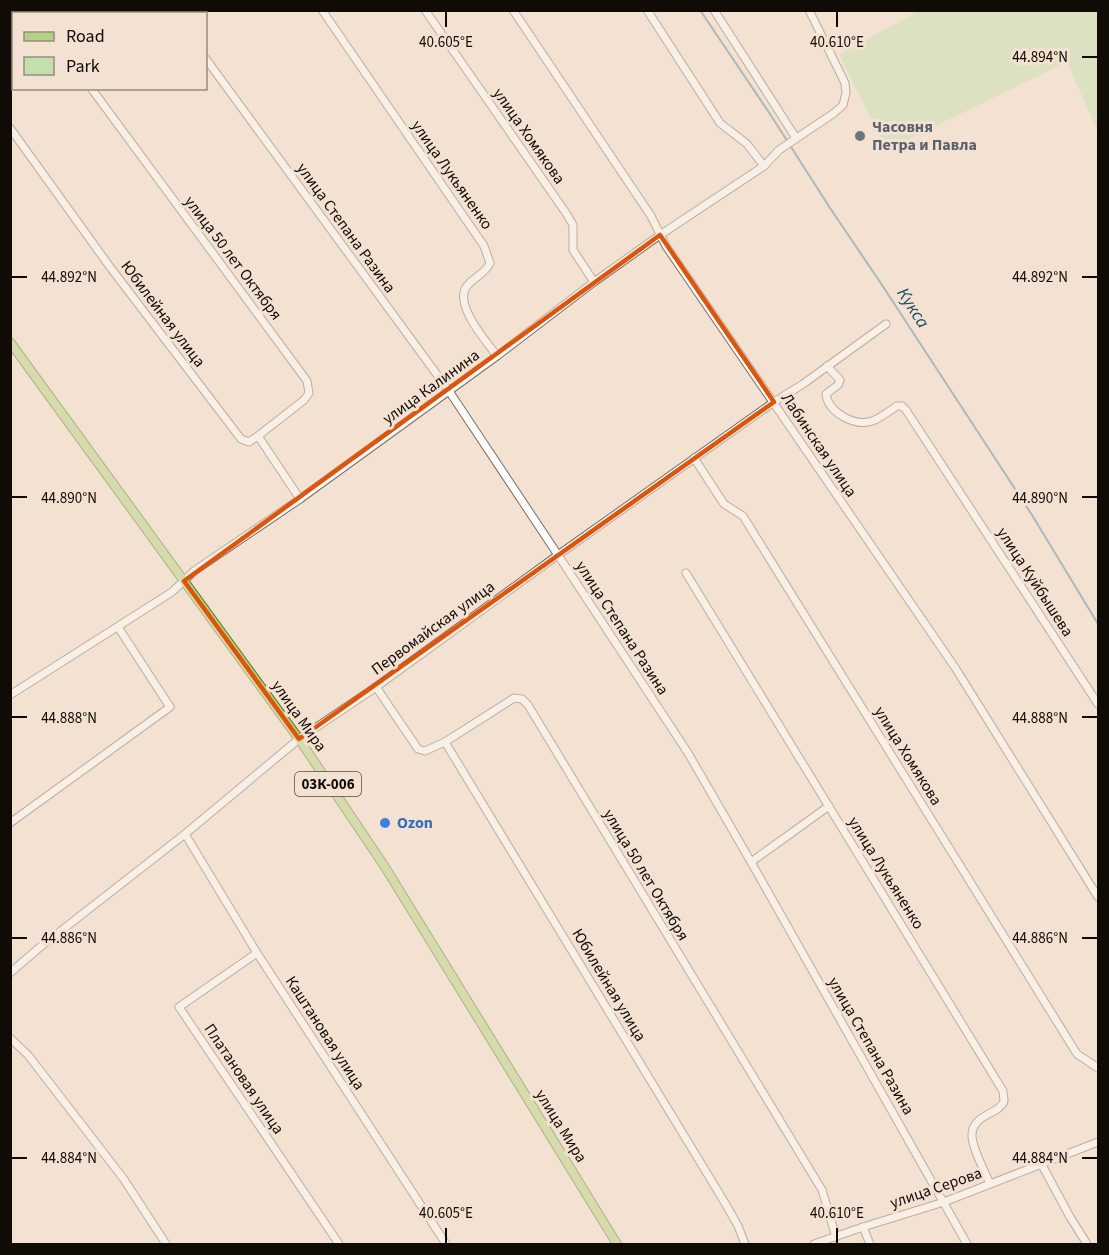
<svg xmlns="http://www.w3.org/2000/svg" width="1109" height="1255" font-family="'Source Sans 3',sans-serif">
<rect width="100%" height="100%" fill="#f3e1d2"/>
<polygon fill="#c1e0ad" points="919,11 1098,11 1098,132 1067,62 886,150 839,54"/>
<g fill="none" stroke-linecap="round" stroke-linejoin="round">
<polyline stroke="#5a859d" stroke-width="2" points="700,10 770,114 830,208 882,285 1032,515 1098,624"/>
<g stroke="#7d6e60" stroke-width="9">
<g id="minor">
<polyline points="33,10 35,14"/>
<polyline points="170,10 172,14"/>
<path d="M322 10 484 246 490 263C485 274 474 277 467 286 453 304 486 341 497 356"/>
<polyline points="425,10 566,213 573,225 573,250 594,282"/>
<polyline points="513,10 651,216 666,246 956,669 1098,897"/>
<polyline points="647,10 720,123 747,144 764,166"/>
<polyline points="714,10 796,138"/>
<polyline points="206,59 449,391 558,555 688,753 751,862 967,1244"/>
<polyline points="91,88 307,381 309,393 304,400 258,436"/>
<polyline points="10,128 110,267 241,439 249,442 258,436 300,499"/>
<path d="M827 366 840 380 838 385 826 394C828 412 854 427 872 421 881 418 889 411 897 406H902L906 410 1098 704"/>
<polyline points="694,458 724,504 743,516 1077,1054 1098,1068"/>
<path d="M686 573 1003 1091C1003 1093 1004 1099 1004 1101 1000 1114 973 1114 972 1134 971 1146 985 1172 990 1184"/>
<polyline points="376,687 418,749 425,751 445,742 514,698 522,699 528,705 822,1190 836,1237"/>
<polyline points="10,695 172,592 194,571 300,499 497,356 594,282 660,235 764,166 779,150 834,113 843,105 846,93 845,83 809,10"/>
<polyline points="445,742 725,1203 738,1226 745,1244"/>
<polyline points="10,823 170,707 118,627"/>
<polyline points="185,834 257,953 446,1244"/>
<polyline points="751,862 829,806"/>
<polyline points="257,953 179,1007 339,1244"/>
<polyline points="10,973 39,948 185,834 299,739 376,687 558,555 774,402 803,384 886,324"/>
<polyline points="10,1038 28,1055 123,1178 166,1244"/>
<polyline points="1042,1165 1070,1217 1087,1244"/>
<polyline points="863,1227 870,1244"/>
<polyline points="814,1244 863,1227 944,1202 1098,1142"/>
</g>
</g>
<g stroke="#5a7a21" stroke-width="10">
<polyline id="major" points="10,342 299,739 385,867 617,1244"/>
</g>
<use href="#minor" stroke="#fff" stroke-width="7"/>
<use href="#major" stroke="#b3d383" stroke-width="8"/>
</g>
<path d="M0 0H1109V1255H0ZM660 235 774 402 299 739 184 581Z" fill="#f3e1d2" fill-opacity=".55" fill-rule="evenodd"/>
<path fill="none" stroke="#dd550c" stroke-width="4.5" stroke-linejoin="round" d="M660 235 774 402 299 739 184 581Z"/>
<path fill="none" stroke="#110b06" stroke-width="2" d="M446 12V27M837 12V27M1082 57H1097M12 277H27M1082 277H1097M12 497H27M1082 497H1097M12 717H27M1082 717H1097M12 938H27M1082 938H1097M12 1158H27M1082 1158H1097M446 1228V1243M837 1228V1243"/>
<circle fill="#6b7280" stroke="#f3e1d2" stroke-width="2" cx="860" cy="136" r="6"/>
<circle fill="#3f7fe0" stroke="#f3e1d2" stroke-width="2" cx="385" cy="823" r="6"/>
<g text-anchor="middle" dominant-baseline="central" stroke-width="6" stroke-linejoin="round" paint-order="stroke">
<rect fill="#f3e1d2" stroke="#554b43" stroke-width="1.5" x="295" y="772" width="66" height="24" rx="4.5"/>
<g font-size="15" font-weight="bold" fill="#110b06">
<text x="328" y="784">03К-006</text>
</g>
<g font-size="16" font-weight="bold" fill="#5b616d" stroke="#f3e1d2" text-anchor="start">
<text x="872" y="127">Часовня<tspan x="872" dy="18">Петра и Павла</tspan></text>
</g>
<g font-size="16" fill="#110b06" stroke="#f3e1d2">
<text transform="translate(529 136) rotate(55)">улица Хомякова</text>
<text transform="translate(452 175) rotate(55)">улица Лукьяненко</text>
<text transform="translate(346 228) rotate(54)">улица Степана Разина</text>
<text transform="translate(233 258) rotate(53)">улица 50 лет Октября</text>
<text transform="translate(163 314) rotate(53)">Юбилейная улица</text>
<text transform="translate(431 387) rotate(-36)">улица Калинина</text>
<text transform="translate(819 445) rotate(56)">Лабинская улица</text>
<text transform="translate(1035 582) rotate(57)">улица Куйбышева</text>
<text transform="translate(433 628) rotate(-36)">Первомайская улица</text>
<text transform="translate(622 628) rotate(57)">улица Степана Разина</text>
<text transform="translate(299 716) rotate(55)">улица Мира</text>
<text transform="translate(908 756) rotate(58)">улица Хомякова</text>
<text transform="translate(886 873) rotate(58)">улица Лукьяненко</text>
<text transform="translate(646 875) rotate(59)">улица 50 лет Октября</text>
<text transform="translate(609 985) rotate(59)">Юбилейная улица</text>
<text transform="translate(325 1033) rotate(57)">Каштановая улица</text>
<text transform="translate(871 1046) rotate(60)">улица Степана Разина</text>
<text transform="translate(244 1079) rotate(56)">Платановая улица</text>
<text transform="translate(561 1126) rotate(58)">улица Мира</text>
<text transform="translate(936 1188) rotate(-19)">улица Серова</text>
</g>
<g font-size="16" font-weight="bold" fill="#366cbe" stroke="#f3e1d2" text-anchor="start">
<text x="397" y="823">Ozon</text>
</g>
<g font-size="18" font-style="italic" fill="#1a4d66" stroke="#f3e1d2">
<text transform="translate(913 308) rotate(57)">Кукса</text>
</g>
</g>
<g font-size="15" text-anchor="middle" fill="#110b06" stroke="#f3e1d2" stroke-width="6" stroke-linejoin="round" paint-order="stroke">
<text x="446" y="47">40.605°E</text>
<text x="837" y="47">40.610°E</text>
<text x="1040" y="62">44.894°N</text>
<text x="69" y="282">44.892°N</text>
<text x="1040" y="282">44.892°N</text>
<text x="69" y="503">44.890°N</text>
<text x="1040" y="503">44.890°N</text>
<text x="69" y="723">44.888°N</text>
<text x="1040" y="723">44.888°N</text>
<text x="69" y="943">44.886°N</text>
<text x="1040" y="943">44.886°N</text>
<text x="69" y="1163">44.884°N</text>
<text x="1040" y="1163">44.884°N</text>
<text x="446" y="1218">40.605°E</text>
<text x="837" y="1218">40.610°E</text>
</g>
<rect width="1109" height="1255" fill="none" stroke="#110b06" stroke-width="24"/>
<rect x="12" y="12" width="195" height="78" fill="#f3e1d2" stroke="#998b80" stroke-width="1.5"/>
<rect x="24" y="32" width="30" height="9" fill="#b3d383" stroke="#998b80" stroke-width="1.5"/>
<text x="66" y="42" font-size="18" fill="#110b06">Road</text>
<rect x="24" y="57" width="30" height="18" fill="#c1e0ad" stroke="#998b80" stroke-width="1.5"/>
<text x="66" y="72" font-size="18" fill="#110b06">Park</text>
</svg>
